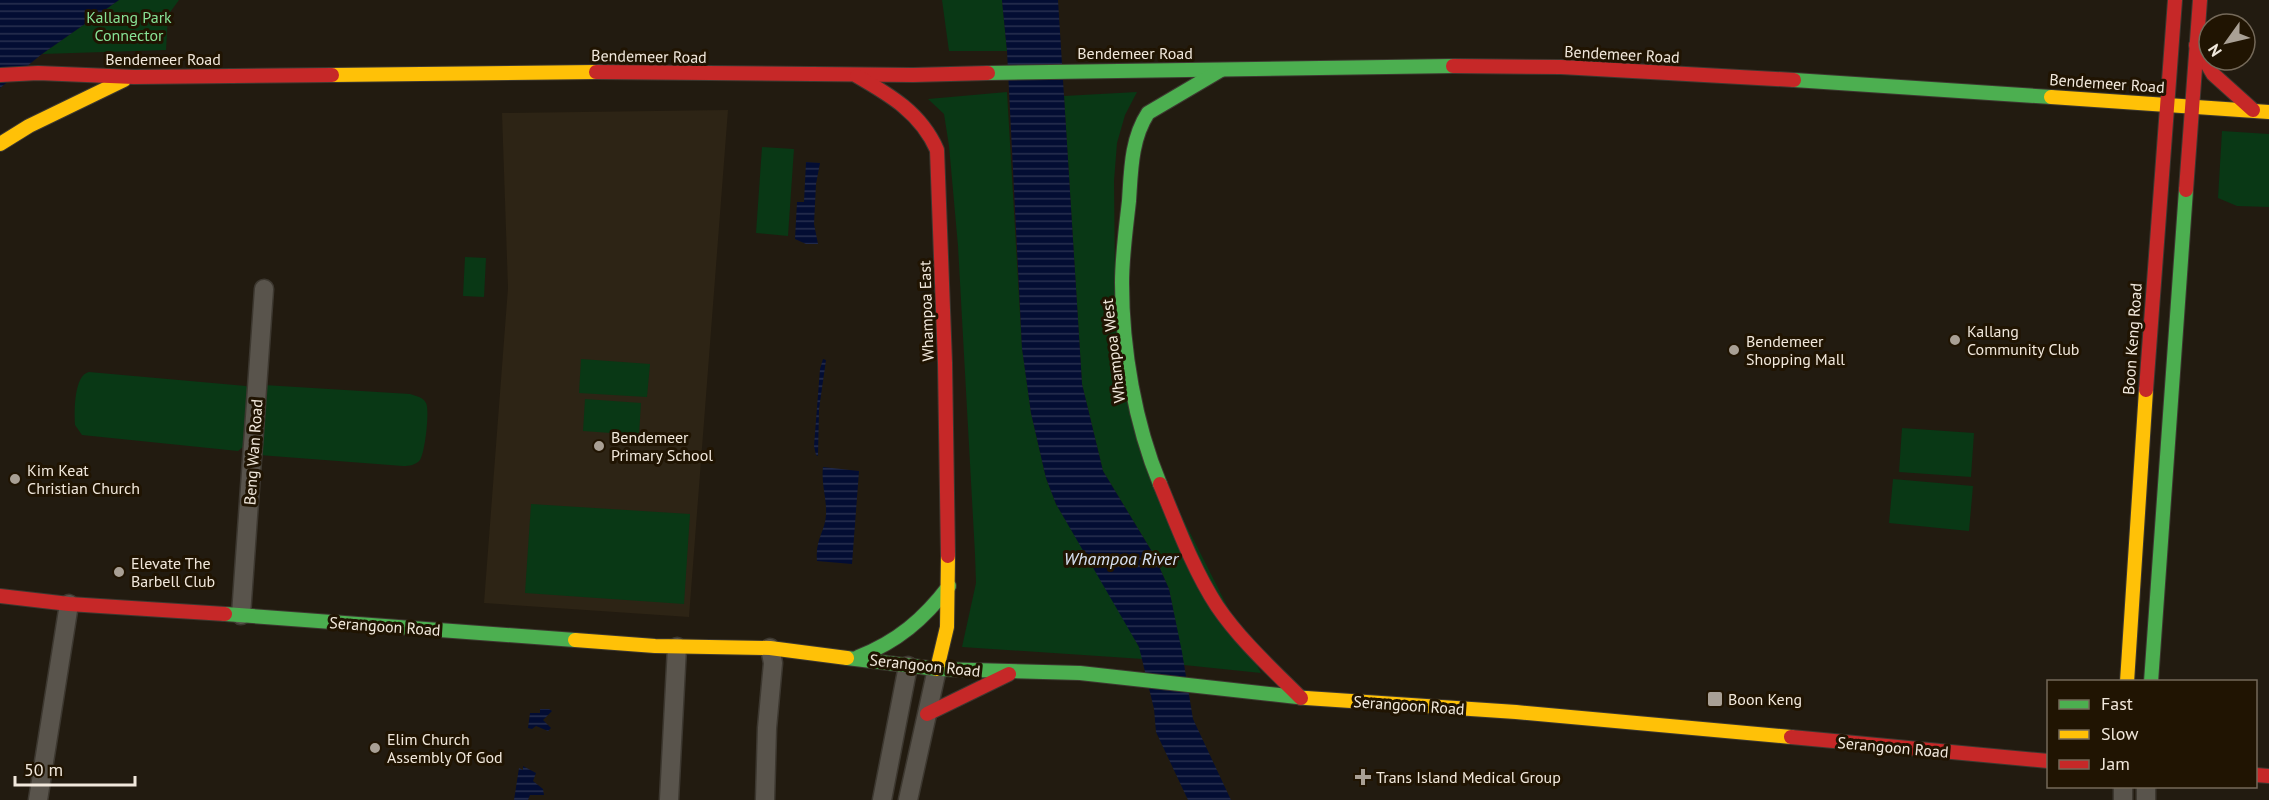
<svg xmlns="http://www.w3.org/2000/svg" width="2269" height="800" font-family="'PT Sans',sans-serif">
<defs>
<pattern id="water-rules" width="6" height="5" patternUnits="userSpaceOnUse" patternTransform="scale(1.5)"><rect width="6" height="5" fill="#030d33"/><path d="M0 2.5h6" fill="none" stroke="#283050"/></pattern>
</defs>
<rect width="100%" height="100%" fill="#221b10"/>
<polygon fill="#2d2415" points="728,110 689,617 484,603 508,288 502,113"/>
<g fill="#093815">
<polygon points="119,0 179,0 168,15 166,50 42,54"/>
<polygon points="942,0 1002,0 1007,51 949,51"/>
<polygon points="1007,92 1022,348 1031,413 1046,478 1056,504 1119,610 1139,647 1143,659 962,647 976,583 975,554 958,246 949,146 944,114 928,99"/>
<polygon points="1137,92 1125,115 1117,143 1114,181 1115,277 1133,420 1261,673 1184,665 1169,589 1154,555 1103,471 1082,384 1064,96"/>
<polygon points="2222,131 2269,134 2269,207 2237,206 2218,198"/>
<polygon points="762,147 794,149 788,236 756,233"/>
<polygon points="465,257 486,258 484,297 463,296"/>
<polygon points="581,359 650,364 647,397 579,393"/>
<path d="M89 372 246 386 254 396 248 443 238 451 82 435 75 425C74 411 74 375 89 372Z"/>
<path d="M264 385 410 394C416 396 423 397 426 403 430 410 425 453 420 460 416 465 409 466 403 466L259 455Z"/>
<polygon points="585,399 641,403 639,435 583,431"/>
<polygon points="1902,428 1974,433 1971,477 1899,472"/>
<polygon points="1893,479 1973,486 1969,531 1889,523"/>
<polygon points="531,504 690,514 684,604 525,593"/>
</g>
<g fill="url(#water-rules)">
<polygon points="0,0 119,0 42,54 0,88"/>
<polygon points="1002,0 1058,0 1082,384 1103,471 1154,555 1169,589 1182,652 1193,719 1231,800 1188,800 1156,732 1154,709 1139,647 1056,504 1046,478 1031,413 1022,348 1007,51"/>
<polygon points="806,162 820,163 816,184 814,224 818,244 806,244 795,239 797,202 804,202"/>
<polygon points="823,359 826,360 819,409 818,456 816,455 814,446 820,369"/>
<path d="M823 467 859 471 852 564 817 561C815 539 825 532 826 515 827 499 821 484 823 467Z"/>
<polygon points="540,709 549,709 552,711 543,720 551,728 548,731 536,726 532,729 528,728 530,713 540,713"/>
<polygon points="523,766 536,773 533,781 543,789 544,795 530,795 528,800 514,800 519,768 523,770"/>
</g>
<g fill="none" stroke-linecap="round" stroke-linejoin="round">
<g stroke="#3d3830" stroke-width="21">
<g id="street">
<polyline points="241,615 264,289"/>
<polyline points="2123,786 2123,800"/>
<polyline points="38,800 69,604"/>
<polyline points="669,800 677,647"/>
<polyline points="765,800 767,728 773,663 770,648"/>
<polyline points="882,800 908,666"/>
<polyline points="908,800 937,669"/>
<polyline points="2146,800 2146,786"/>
</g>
</g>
<g stroke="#3d3830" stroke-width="16">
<g id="fast">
<polyline points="988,73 1453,66"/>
<polyline points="1794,80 2051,97"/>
<path d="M1160 484C1135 424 1122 349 1122 283 1122 256 1126 228 1129 201 1131 171 1131 139 1148 113L1221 70"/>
<polyline points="225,614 575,640"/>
<path d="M858 657C897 642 924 619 949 586"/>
<polyline points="847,658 937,669 1080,673 1306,698"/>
<polyline points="2151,682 2186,190"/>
</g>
</g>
<g stroke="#3d3830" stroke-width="16">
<g id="slow">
<polyline points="332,75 596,72"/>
<polyline points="2051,97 2269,112"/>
<polyline points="0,144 29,126 124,80"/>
<polyline points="575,640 655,646 770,648 847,658"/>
<polyline points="937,669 947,627 948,556"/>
<polyline points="2127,682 2146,390"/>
<polyline points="1306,698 1516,712 1791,737"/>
</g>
</g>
<g stroke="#3d3830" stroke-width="16">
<g id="jam">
<polyline points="2196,45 2213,74 2253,110"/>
<polyline points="1453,66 1561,67 1794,80"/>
<polyline points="596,72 913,75 988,73"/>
<polyline points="0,75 38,73 134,77 332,75"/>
<path d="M857 76C890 95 921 113 937 150L945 363 948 556"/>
<polyline points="2186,190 2200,0"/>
<polyline points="2146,390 2175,0"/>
<path d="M1160 484C1177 525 1193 569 1217 606 1240 640 1272 669 1301 698"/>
<polyline points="0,596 69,604 225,614"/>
<polyline points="927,714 1009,674"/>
<polyline points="1791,737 2048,761"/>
<polyline points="2256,775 2269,776"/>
</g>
</g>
<use href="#street" stroke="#59544c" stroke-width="18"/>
<use href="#fast" stroke="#4caf50" stroke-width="14"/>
<use href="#slow" stroke="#ffc107" stroke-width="14"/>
<use href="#jam" stroke="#c62828" stroke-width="14"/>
</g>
<g fill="#a9a095" stroke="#201402" stroke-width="2">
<circle cx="1955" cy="340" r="6"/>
<circle cx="1734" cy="350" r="6"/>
<circle cx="599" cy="446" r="6"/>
<circle cx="15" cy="479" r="6"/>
<circle cx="119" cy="572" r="6"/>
<rect x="1707" y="691" width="16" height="16" rx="3"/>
<circle cx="375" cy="748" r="6"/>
<path d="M1360 768h6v6h6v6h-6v6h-6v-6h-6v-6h6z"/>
</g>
<g text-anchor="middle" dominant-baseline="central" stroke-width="6" stroke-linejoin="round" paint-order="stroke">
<g font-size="16" fill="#87e296" stroke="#201402">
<text x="129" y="17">Kallang Park<tspan x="129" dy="18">Connector</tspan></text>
</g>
<g font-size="16" fill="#f1e8dc" stroke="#201402">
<text x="1135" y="53">Bendemeer Road</text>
<text transform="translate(1622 54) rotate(3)">Bendemeer Road</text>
<text transform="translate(649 56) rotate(1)">Bendemeer Road</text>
<text x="163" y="59">Bendemeer Road</text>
<text transform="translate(2107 83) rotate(4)">Bendemeer Road</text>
<text transform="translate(926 311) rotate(-92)">Whampoa East</text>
<text transform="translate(2132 339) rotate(-86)">Boon Keng Road</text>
<text transform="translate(1113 351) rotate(-97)">Whampoa West</text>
<text transform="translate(253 452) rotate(-86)">Beng Wan Road</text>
<text transform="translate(385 626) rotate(4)">Serangoon Road</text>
<text transform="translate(925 665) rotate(6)">Serangoon Road</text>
<text transform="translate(1409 705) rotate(4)">Serangoon Road</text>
<text transform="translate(1893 747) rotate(5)">Serangoon Road</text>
</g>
<g font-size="16" fill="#f1e8dc" stroke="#201402" text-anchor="start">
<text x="1967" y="331">Kallang<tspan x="1967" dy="18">Community Club</tspan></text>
<text x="1746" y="341">Bendemeer<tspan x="1746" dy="18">Shopping Mall</tspan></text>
<text x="611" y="437">Bendemeer<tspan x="611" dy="18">Primary School</tspan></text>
<text x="27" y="470">Kim Keat<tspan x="27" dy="18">Christian Church</tspan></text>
<text x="131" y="563">Elevate The<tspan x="131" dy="18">Barbell Club</tspan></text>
<text x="1728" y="699">Boon Keng</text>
<text x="387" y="739">Elim Church<tspan x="387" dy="18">Assembly Of God</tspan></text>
<text x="1376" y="777">Trans Island Medical Group</text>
</g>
<g font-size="18" font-style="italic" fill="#d7e2f4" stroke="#201402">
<text x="1121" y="558">Whampoa River</text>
</g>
</g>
<rect x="2047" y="680" width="210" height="108" fill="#201402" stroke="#746959" stroke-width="1.5"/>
<rect x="2059" y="700" width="30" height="9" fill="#4caf50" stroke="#746959" stroke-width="1.5"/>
<text x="2101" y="710" font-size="18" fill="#f1e8dc">Fast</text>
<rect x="2059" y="730" width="30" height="9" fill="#ffc107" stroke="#746959" stroke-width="1.5"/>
<text x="2101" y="740" font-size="18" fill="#f1e8dc">Slow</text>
<rect x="2059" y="760" width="30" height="9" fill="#c62828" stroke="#746959" stroke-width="1.5"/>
<text x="2101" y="770" font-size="18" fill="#f1e8dc">Jam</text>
<g transform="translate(2227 42) rotate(236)"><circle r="28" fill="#201402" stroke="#746959" stroke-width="1.5"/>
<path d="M0-4.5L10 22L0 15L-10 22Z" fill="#a9a095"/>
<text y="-9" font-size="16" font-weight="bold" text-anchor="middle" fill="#f1e8dc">N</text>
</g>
<path d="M15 776v9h120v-9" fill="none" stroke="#f1e8dc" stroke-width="3"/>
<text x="24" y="776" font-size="18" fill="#f1e8dc" stroke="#201402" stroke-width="4.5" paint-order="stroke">50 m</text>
</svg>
